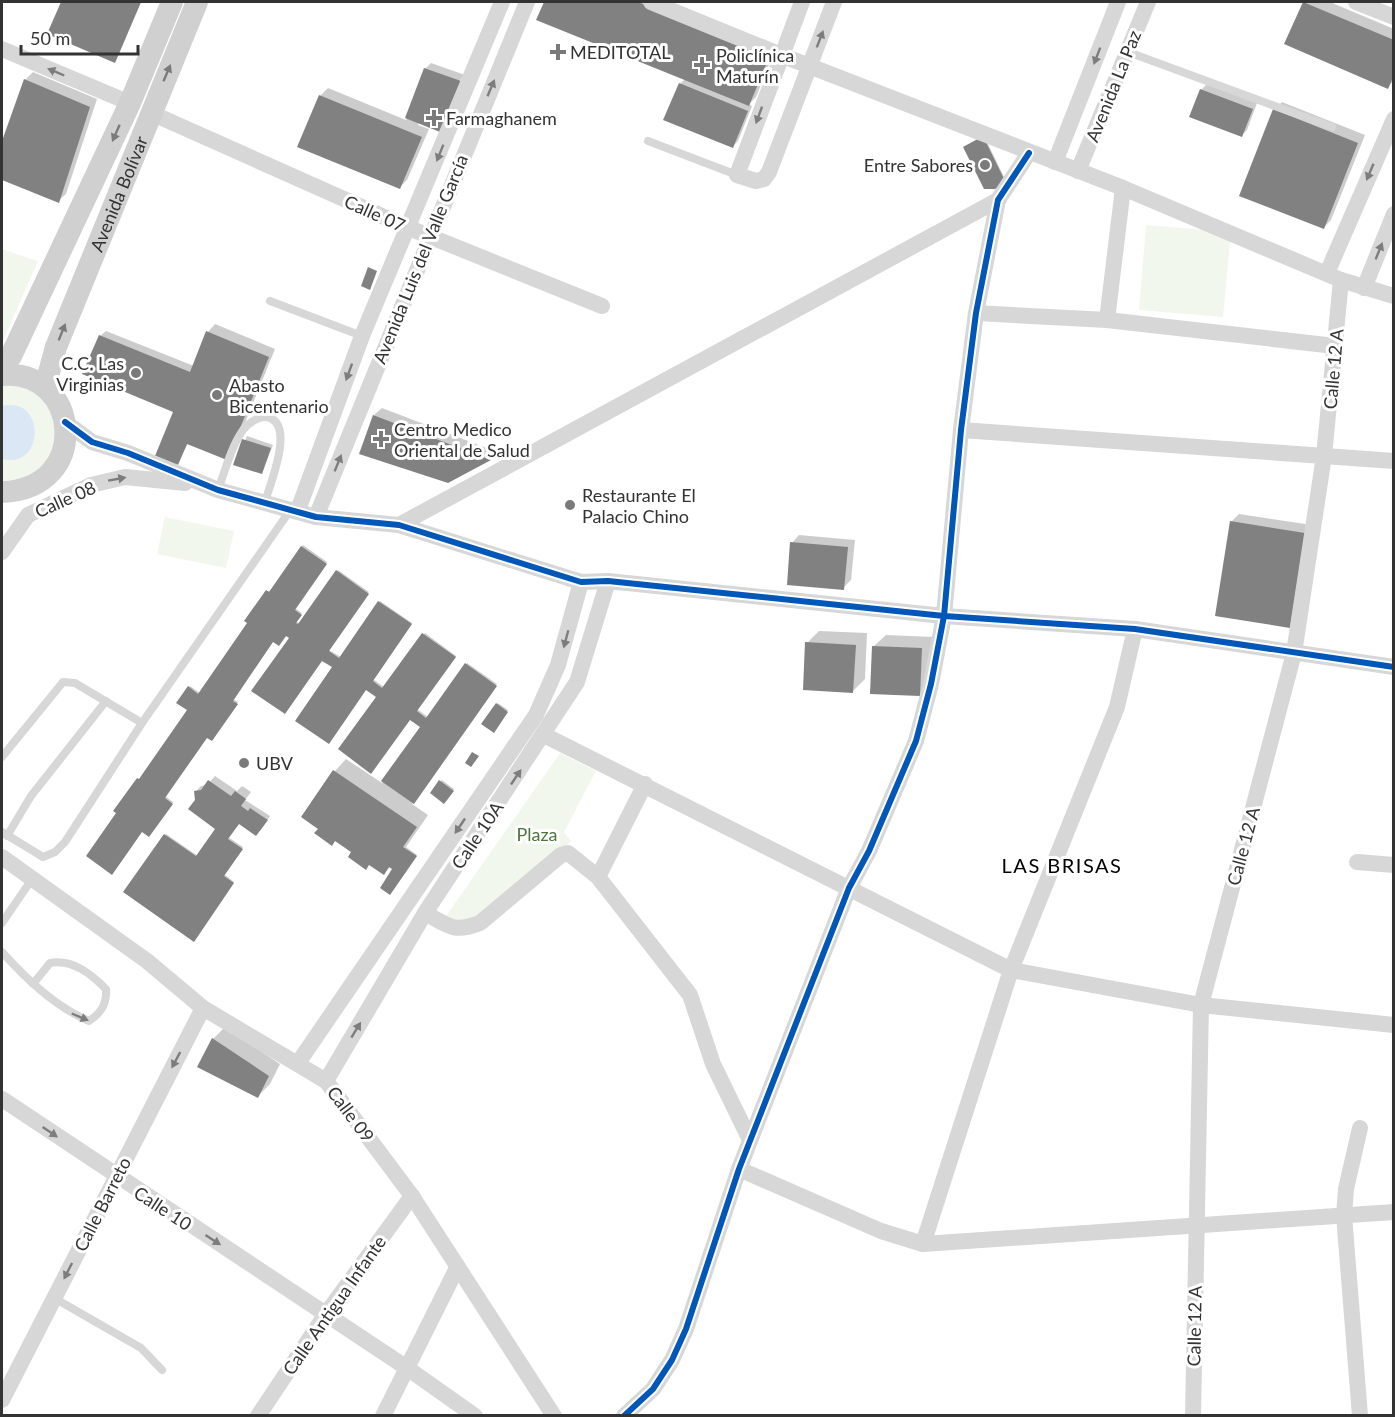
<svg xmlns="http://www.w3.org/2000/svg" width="1395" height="1417" font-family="Lato,sans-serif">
<rect width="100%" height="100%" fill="#fff"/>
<g fill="#f2f7ee">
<polygon points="1146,225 1231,232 1223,317 1139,310"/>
<polygon points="2,249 38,261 2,343"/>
<path d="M20 384 49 401 58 445C43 468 32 484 2 480V385Z"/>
<polygon points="165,517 234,531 226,568 157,554"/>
<polygon points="560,753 596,771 564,832 571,841 481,919 466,922 444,919"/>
</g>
<path fill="#dbe7f4" d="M2 406C46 395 45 470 2 459Z"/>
<g fill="#0003">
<polygon points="63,2 141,2 116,60 49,33"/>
<polygon points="545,2 664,2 776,47 756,97 749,104 752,106 738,141 732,147 680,84 685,79 538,20"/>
<polygon points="1304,2 1330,2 1394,29 1394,81 1387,87 1286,43"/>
<polygon points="431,63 465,75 419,122 418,125 429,129 407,180 399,188 320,96 328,88 406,120 425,69"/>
<polygon points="33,72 97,99 66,194 58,201 2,179 2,145 25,80"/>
<polygon points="1207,84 1257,103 1247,130 1242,135 1201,90"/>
<polygon points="1282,102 1365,135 1331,220 1323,228 1274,110"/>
<polygon points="984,136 1006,181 965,148"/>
<polygon points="215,324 275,349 234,450 188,443 178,463 175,412 100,336 106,331 194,366 208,332"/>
<polygon points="382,408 497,452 491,458 448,481 374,415"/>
<polygon points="247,436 273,445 262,473 235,464"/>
<polygon points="1239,514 1312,525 1297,619 1232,521"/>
<polygon points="799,535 855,540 851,580 843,588 792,543"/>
<polygon points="303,545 327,562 295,608 302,613 296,621 300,624 338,570 369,592 329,650 341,657 380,601 412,623 373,679 384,687 425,633 456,656 417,709 428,717 467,663 497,684 412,804 428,815 406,847 417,855 391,892 395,869 391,866 384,873 303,817 335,771 346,759 382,783 422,726 286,634 274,640 233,699 238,702 213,738 207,736 165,796 173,802 150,834 118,813 138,779 141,779 189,710 178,703 190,686 200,693 249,623 246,621 267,591 271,591"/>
<polygon points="819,631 867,633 865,679 853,691 807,643"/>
<polygon points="886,635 934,637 931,683 919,695 874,646"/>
<polygon points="498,703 508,710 494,731 483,724"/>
<polygon points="215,776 237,791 242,786 251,792 245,800 270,816 260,831 240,823 228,837 243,847 224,874 234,882 194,940 125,892 166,834 198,856 216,830 196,800 195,792 201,786 207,785"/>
<polygon points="442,780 454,789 444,802 432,793"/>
<polygon points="225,1027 280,1064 270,1084 258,1096 213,1039"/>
</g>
<g fill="#818181">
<polygon points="61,2 141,2 115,63 47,34"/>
<polygon points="544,2 638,2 770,55 749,106 536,20"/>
<polygon points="1303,2 1394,40 1394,75 1388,89 1284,44"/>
<polygon points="424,68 461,81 440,132 405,118"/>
<polygon points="24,79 90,107 59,203 2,180 2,141"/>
<polygon points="679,83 748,111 733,148 663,120"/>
<polygon points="1200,89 1253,109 1242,137 1189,117"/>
<polygon points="319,95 422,137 400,189 297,147"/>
<polygon points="1273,109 1358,143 1324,229 1239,196"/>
<polygon points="983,136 1006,183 995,189 984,189 963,147"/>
<polygon points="368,267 377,271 370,290 361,286"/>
<polygon points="206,331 269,357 227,460 187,444 178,465 155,456 173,412 82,374 99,335 190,372"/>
<polygon points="373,415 491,460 448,483 359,454"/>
<polygon points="242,439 271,448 262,474 233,465"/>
<polygon points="1230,521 1305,533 1290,628 1215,616"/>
<polygon points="790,542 848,547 844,590 787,585"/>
<polygon points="301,546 327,564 295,610 302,615 296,623 298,624 336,570 369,594 329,651 339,658 378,601 412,624 373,681 382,688 422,633 456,657 417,711 426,718 465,663 497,686 414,804 381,781 420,727 410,720 371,774 338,749 376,697 366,690 329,744 295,721 332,667 322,661 285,714 251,691 289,638 286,636 279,646 273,642 233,701 238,704 212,741 207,738 165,798 173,804 149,837 142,832 112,875 86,856 116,813 113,811 137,778 139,779 187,710 176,703 188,686 198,694 247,623 244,621 266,590 269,592"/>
<polygon points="805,642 856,645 853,693 803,690"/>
<polygon points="872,646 922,648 920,696 870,694"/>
<polygon points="496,703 508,712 494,733 481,724"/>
<polygon points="472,752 479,756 471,767 465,763"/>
<polygon points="333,770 417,827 403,847 417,856 390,895 380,888 392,869 389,867 384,875 369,865 366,870 348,857 351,852 335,841 332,846 314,833 318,829 301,817"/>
<polygon points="208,780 231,796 235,791 246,799 241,806 248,811 250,808 268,820 256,836 239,824 228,839 243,849 224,876 234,883 194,942 123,892 164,834 196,856 215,829 188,809 195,800 194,791 201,790"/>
<polygon points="439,780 454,791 444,804 430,793"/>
<polygon points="212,1038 269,1076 258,1098 197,1067"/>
</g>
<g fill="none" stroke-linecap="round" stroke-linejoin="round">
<g stroke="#d7d7d7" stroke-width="8">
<polyline points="1128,52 1332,127"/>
<polyline points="648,141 737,175"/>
<polyline points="270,301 362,336"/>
<path d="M218 490C225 471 231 447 243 430 248 423 259 416 267 417 296 423 270 484 265 502"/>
<polyline points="2,757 63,682 75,683 142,723"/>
<polyline points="2,832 43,857 55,852 65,842 142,723 291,509"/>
<polyline points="7,836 31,796 106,701"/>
<polyline points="2,923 32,879"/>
<path d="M2 952C26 979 55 1007 89 1021 101 1013 107 1004 106 989 91 974 73 959 50 963L33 984"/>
<polyline points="54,1298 141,1348 162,1370"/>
</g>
<g stroke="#d7d7d7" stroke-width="16">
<polyline points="651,2 781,55 1123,188 1341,280 1394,296"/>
<polyline points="802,2 737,175 756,181 764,179 769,172 834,2"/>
<polyline points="1356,2 1394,17"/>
<polyline points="2,49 130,103"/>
<polyline points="151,113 409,228 602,306"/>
<polyline points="1055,162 1118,2"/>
<polyline points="1078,171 1148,2"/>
<polyline points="1327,273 1394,119"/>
<polyline points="1364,288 1394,214"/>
<polyline points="976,313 1107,320 1335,346"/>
<polyline points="1107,320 1123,188"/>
<polyline points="65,422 92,442 128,453 218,490 316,517 399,525 581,582 608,581 944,616 1135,629 1394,667"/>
<polyline points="961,430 1394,461"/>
<polyline points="298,510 362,336 502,2"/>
<polyline points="316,517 527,2"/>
<polyline points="399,525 998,200"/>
<polyline points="2,552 28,515 91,485 125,477 185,483"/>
<polyline points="544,735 1011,970 1201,1005 1394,1025"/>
<polyline points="2,857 147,961 203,1008 326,1081 412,1196 554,1416"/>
<polyline points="1357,862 1394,865"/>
<polyline points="598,877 645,784"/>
<path d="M425 913C448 926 454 933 480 923L561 855 568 853 598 877 690 995 713 1064 750 1140"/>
<polyline points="298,1063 536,715 558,665 581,582"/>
<polyline points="326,1081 425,913 577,682 608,581"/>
<polyline points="2,1099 407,1368 475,1416"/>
<polyline points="1360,1128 1346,1189 1344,1215 1360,1416"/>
<polyline points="739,1169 881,1231 923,1244 1394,1212"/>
<polyline points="923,1244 1011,970 1117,707 1135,629"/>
<polyline points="2,1400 203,1008"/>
<polyline points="258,1416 326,1314 412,1196"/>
<polyline points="383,1416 457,1268"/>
<polyline points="624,1416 653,1389 672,1360 686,1329 739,1169 849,888 869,851 916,741 931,684 944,616 961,430 976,313 998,200 1029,153"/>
<polyline points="1193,1416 1201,1005 1294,653 1324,456 1341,280"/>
</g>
<g stroke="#d0d0d0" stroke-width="22">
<polyline points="2,367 11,356 130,103 172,2"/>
<path d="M2 375C80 368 93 489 2 492"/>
<path id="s1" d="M45 387 56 347 197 2"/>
</g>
<g stroke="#fff" stroke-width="10">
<g id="cycleway">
<polyline points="65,422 92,442 128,453 218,490 316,517 399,525 581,582 608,581 944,616 1135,629 1394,667"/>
<polyline points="624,1416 653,1389 672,1360 686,1329 739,1169 849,888 869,851 916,741 931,684 944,616 961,430 976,313 998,200 1029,153"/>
</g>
</g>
<use href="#cycleway" stroke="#0057b8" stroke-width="6"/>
</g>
<defs><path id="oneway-solid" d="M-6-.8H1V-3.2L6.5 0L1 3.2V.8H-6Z" transform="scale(1.5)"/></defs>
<g fill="#7d7d7d">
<use href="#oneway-solid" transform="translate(820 39) rotate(-69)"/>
<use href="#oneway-solid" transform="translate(1097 56) rotate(111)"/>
<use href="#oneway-solid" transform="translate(56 72) rotate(-157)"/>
<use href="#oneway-solid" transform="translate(491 88) rotate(-67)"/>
<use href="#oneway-solid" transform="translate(759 115) rotate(110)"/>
<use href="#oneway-solid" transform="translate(440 153) rotate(112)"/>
<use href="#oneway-solid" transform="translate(1370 172) rotate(113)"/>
<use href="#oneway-solid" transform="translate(1379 251) rotate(-68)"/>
<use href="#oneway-solid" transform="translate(349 372) rotate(110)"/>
<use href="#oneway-solid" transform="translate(338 463) rotate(-68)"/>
<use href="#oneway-solid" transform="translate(117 479) rotate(-10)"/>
<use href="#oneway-solid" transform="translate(566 639) rotate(105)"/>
<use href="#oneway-solid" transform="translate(516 777) rotate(-56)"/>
<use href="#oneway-solid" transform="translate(460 826) rotate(124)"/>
<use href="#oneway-solid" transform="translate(80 1017) rotate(23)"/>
<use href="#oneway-solid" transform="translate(356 1030) rotate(-59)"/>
<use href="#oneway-solid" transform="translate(176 1060) rotate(118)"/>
<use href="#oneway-solid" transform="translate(50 1132) rotate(34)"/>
<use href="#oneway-solid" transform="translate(213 1240) rotate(33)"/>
<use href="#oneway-solid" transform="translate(68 1271) rotate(117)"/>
</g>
<g fill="#7a7a7a">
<use href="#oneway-solid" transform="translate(167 73) rotate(-67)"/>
<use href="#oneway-solid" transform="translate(116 133) rotate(114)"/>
<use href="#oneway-solid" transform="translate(62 332) rotate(-68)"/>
</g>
<g fill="#7a7a7a" stroke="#fff" stroke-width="2">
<path d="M555 43h6v6h6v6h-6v6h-6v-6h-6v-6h6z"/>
<path d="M699 56h6v6h6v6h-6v6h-6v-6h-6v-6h6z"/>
<path d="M431 109h6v6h6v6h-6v6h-6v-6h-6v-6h6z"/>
<circle cx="985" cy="165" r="6"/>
<circle cx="136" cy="373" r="6"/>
<circle cx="217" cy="395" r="6"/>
<path d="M378 430h6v6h6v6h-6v6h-6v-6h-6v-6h6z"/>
<circle cx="570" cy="505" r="6"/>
<circle cx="244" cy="763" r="6"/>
</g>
<g text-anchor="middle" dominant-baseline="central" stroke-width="6" stroke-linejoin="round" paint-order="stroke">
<g font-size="18" fill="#333" stroke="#fff" text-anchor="start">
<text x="570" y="52">MEDITOTAL</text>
<text x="716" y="55">Policlínica<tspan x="716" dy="21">Maturín</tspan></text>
<text x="446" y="118">Farmaghanem</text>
<text x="973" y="165" text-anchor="end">Entre Sabores</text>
<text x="124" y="363" text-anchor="end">C.C. Las<tspan x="124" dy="21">Virginias</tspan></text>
<text x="229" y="385">Abasto<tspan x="229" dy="21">Bicentenario</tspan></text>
<text x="394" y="429">Centro Medico<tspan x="394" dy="21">Oriental de Salud</tspan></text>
<text x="582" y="495">Restaurante El<tspan x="582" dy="21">Palacio Chino</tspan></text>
<text x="256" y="763">UBV</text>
</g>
<g font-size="18" fill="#333" stroke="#fff">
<text transform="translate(1113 86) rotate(-68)">Avenida La Paz</text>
<text stroke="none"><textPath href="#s1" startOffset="207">Avenida Bolívar</textPath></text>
<text transform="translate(375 213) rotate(24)">Calle 07</text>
<text transform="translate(420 259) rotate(-68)">Avenida Luis del Valle García</text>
<text transform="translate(1333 369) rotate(-85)">Calle 12 A</text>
<text transform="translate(65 499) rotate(-24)">Calle 08</text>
<text transform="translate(477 835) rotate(-56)">Calle 10A</text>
<text transform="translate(1243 846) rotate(-75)">Calle 12 A</text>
<text transform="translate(351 1114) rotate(53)">Calle 09</text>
<text transform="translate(102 1204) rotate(-63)">Calle Barreto</text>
<text transform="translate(163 1208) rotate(33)">Calle 10</text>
<text transform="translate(334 1305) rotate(-55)">Calle Antigua Infante</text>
<text transform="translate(1194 1326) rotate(-89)">Calle 12 A</text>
</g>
<g font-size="18" fill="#4d743b" stroke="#fff">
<text x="537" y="834">Plaza</text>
</g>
<g font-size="20" letter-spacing="1.5" fill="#000" stroke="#fff">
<text x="1062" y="865">LAS BRISAS</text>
</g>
</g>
<rect width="1395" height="1417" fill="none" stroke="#333333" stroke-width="6"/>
<path d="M21 45v9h117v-9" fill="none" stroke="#333333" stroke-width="3"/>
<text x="30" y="45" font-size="18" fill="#333333" stroke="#ffffff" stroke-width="4.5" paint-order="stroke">50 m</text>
</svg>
